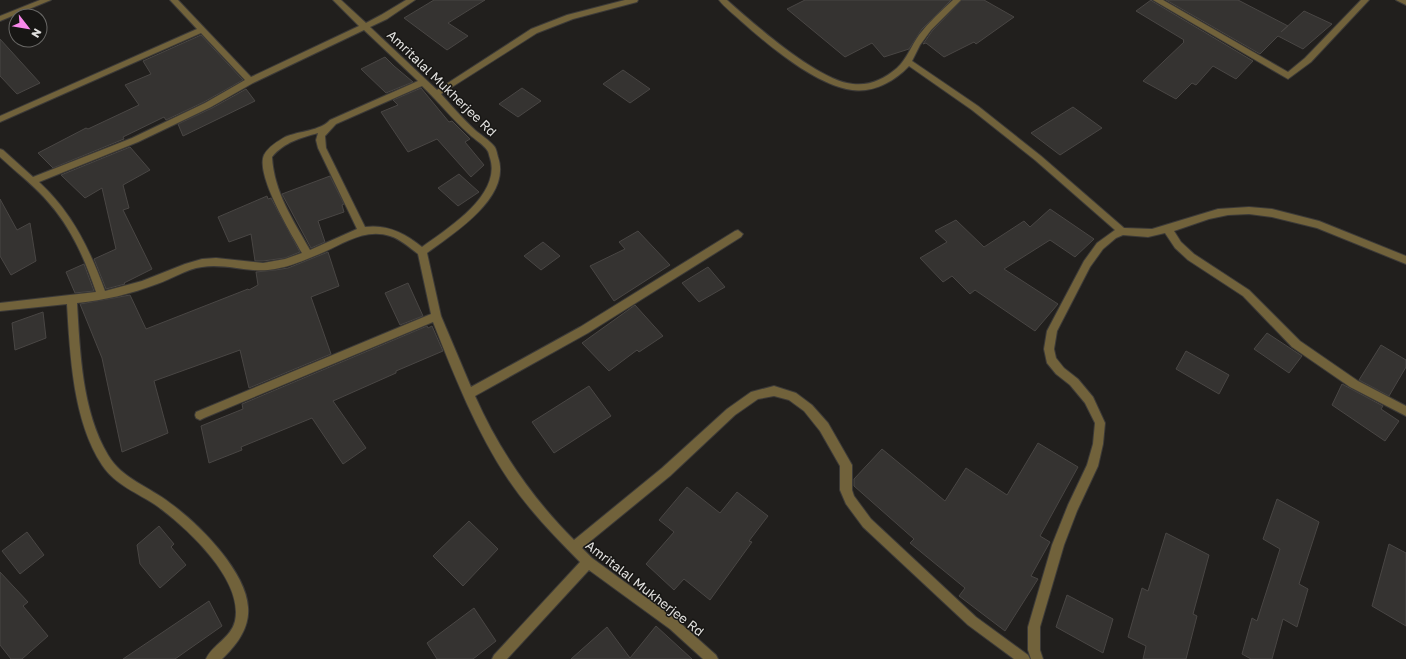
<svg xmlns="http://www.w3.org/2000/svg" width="1406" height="659" font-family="'Golos Text',sans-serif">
<rect width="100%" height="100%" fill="#211f1d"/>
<g fill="#353331" stroke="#494644">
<polygon points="434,0 485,0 448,23 468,36 447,50 404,18"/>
<polygon points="805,0 951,0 922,29 909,49 884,57 872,43 845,57 787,9"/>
<polygon points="962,0 984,0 1014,17 976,44 974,42 944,57 926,43 923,44 932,31"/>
<polygon points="1151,0 1152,1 1253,61 1236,79 1213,66 1196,85 1192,83 1176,99 1143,81 1184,42 1183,41 1184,40 1136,11"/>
<polygon points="1166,0 1238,0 1288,26 1281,32 1304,11 1332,24 1303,49 1278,36 1260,54"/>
<polygon points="201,35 243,80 204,102 166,120 164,117 123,137 124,139 53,168 38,153 86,128 88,129 139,105 125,85 151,74 143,61"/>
<polygon points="0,39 40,83 17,94 0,76"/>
<polygon points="385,57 394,66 413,82 386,93 361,69"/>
<polygon points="623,70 650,89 630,103 603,84"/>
<polygon points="421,88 449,122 452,121 470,139 465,142 484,165 471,177 437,139 408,152 381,112 398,105 393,100"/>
<polygon points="522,88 541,101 518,117 499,104"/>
<polygon points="246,89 255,101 183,136 178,124 212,108"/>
<polygon points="1073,107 1102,128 1060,155 1031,133"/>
<polygon points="130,147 150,170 123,185 129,208 123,210 152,269 124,283 125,284 106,289 94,259 116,249 102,188 85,198 61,175"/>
<polygon points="459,174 479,192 458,206 438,188"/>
<polygon points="330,176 344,204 342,205 344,212 318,221 325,242 311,248 282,194"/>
<polygon points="267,196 268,199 271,198 300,252 285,258 263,261 255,261 251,234 229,242 218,217"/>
<polygon points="0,199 17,230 30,223 36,261 11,275 0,256"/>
<polygon points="1050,209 1094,239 1075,257 1050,240 1004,269 1058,304 1035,331 975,290 970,294 952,276 943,282 920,258 947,242 935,231 956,220 984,247 1024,221 1030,227"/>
<polygon points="638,231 670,265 614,301 590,266 625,249 619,242"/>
<polygon points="543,242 560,256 541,270 524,256"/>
<polygon points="328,252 339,286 311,297 331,354 249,388 240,350 154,381 168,433 122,452 102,358 80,304 130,295 146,329 248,289 249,290 258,285 256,272 275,270 288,268"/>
<polygon points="84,264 94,291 75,293 66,272"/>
<polygon points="708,267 725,287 699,302 682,283"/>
<polygon points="408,283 423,316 400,325 385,293"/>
<polygon points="635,305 663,336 639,352 637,350 609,371 582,343"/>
<polygon points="43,312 46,338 15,350 12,323"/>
<polygon points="427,326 428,328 432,326 443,351 396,371 396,373 333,401 366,448 343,464 312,418 241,447 242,450 209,463 201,426 243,409 242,404"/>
<polygon points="1267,333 1302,356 1289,373 1254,349"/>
<polygon points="1381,345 1406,360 1406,367 1389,396 1359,380"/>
<polygon points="1186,351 1229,375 1219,394 1176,369"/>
<polygon points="1342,384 1383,406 1381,409 1399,421 1385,441 1332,405"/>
<polygon points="589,386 611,416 554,453 532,422"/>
<polygon points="1038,443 1078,467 1040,536 1050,542 1031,576 1038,579 1005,631 959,596 965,588 910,543 914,539 854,486 854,479 882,449 945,501 966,468 1007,495"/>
<polygon points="687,487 720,513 737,492 768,516 749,541 752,542 710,600 684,579 674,590 646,564 674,532 659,520"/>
<polygon points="1277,499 1319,522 1299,584 1308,589 1297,627 1283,619 1272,659 1251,659 1242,654 1252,618 1257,621 1280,549 1263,539"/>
<polygon points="469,521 498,549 463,586 433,556"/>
<polygon points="159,526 174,544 171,547 186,565 160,588 140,564 137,545"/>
<polygon points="27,532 44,555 20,574 2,551"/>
<polygon points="1166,533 1209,555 1193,614 1197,616 1186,659 1143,659 1146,646 1128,637 1142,588 1148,591"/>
<polygon points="1389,544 1406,553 1406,626 1372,606"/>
<polygon points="0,572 28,602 23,606 48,636 22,659 11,659 0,645"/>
<polygon points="1067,595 1113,619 1103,653 1056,627"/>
<polygon points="209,601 222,626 175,659 123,659"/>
<polygon points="474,608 496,641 473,659 437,659 427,643"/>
<polygon points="656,626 692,659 571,659 607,627 630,658"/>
</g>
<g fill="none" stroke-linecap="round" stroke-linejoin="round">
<g stroke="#3c3a38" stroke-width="2">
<g id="street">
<polygon points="40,0 51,0 0,21 0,16"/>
<path d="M170 0H178L251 77 359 26 333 0H341L366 23 381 15 406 0H415L387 19 370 27 437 90 531 29 567 15 625 0H638L637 2 573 19 537 33 441 94C452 106 463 119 475 130 481 135 489 140 494 146 496 148 497 153 498 157 512 197 454 233 427 253L441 316 471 387 580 327 735 231 738 230 743 234 741 237 588 333 475 396C499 450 532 498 574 540L662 468 727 409 751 392 774 386 796 393 812 405 828 423 852 465V490L854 496 871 519 976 617 1028 655 1030 659H1014L968 625 863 527 846 504 840 490V466L820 431 804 411 789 400 774 396 758 399 735 415 670 476 582 548 592 558 678 621 716 655 718 659H703L670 629 589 570 507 659H492L494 655 580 562C554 536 529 510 508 479 476 431 454 375 433 322L204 418 200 420 196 418 195 415 196 412 431 314 418 254C409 247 400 239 390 236 366 228 344 243 324 252 308 259 292 266 275 269 250 274 227 263 202 267 186 269 172 279 157 284 131 294 105 300 77 303 80 353 82 411 108 455 122 479 150 487 170 503 198 523 246 571 248 607 250 628 236 646 222 659H206C212 645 231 638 235 621 244 580 187 528 157 506 138 493 115 485 102 465 73 421 70 355 67 304L0 311V303L96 292C85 260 72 229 49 203 35 186 16 172 0 157V149L3 150 33 177 132 138 205 103 245 80 201 33 0 122V116L197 29ZM364 30 418 81 330 120C320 131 299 131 285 137 278 141 268 147 264 155 255 175 292 235 302 253L285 259 263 263 216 258 202 259 185 264 142 281 105 291C90 250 72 212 39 182L138 142 211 107 253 83ZM422 86C438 101 452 119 469 134 474 139 483 144 487 150 489 152 489 156 490 158 502 195 447 229 422 247 405 233 387 224 365 227L326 148 325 136 336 124ZM318 133 316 140 318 148 357 229 310 250C293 220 274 192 272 157 284 142 301 138 318 133Z"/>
<path d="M719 0H727C754 24 818 81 853 84 870 86 884 79 897 68 907 59 911 46 919 35 929 22 941 11 953 0H961L931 30 920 45 912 61 978 106 1041 156 1124 228 1152 229 1218 209 1249 207 1272 209 1319 221 1406 256V264L1317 228 1272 217 1249 214 1228 215 1209 219 1174 231 1181 242 1194 254 1249 290 1300 341 1358 381 1406 406V416L1350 387 1292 347 1243 296 1188 260 1175 248 1165 233 1148 237 1123 235 1116 238 1103 249 1090 267 1057 331 1054 349 1056 358 1064 368 1078 379 1093 397 1105 423 1103 444 1098 466 1077 511 1064 545 1040 627V650L1043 659H1031L1028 650V627L1052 545 1068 505 1087 465 1093 444 1095 423 1085 403 1070 385 1056 374 1047 363 1044 349 1047 331 1084 261 1097 243 1115 230 1035 160 972 110 909 66C894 82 873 93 852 90 815 85 768 45 741 21 734 14 725 8 719 0Z"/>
<polygon points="1153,0 1163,0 1288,72 1305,58 1361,0 1369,0 1311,62 1288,79"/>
<polygon points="1396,0 1406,0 1406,5"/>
</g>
</g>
<use href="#street" fill="#71623b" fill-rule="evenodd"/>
</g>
<g text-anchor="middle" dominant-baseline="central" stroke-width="3" stroke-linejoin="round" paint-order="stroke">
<g font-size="13" fill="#e2e1df" stroke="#171614">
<text transform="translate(442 83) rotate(44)">Amritalal Mukherjee Rd</text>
<text transform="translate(645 588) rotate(38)">Amritalal Mukherjee Rd</text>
</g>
</g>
<g transform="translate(28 28) rotate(121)"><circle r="19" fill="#171614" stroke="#686765"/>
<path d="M0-3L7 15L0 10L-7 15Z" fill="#f888ea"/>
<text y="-6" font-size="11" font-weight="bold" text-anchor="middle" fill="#e2e1df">N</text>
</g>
</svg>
